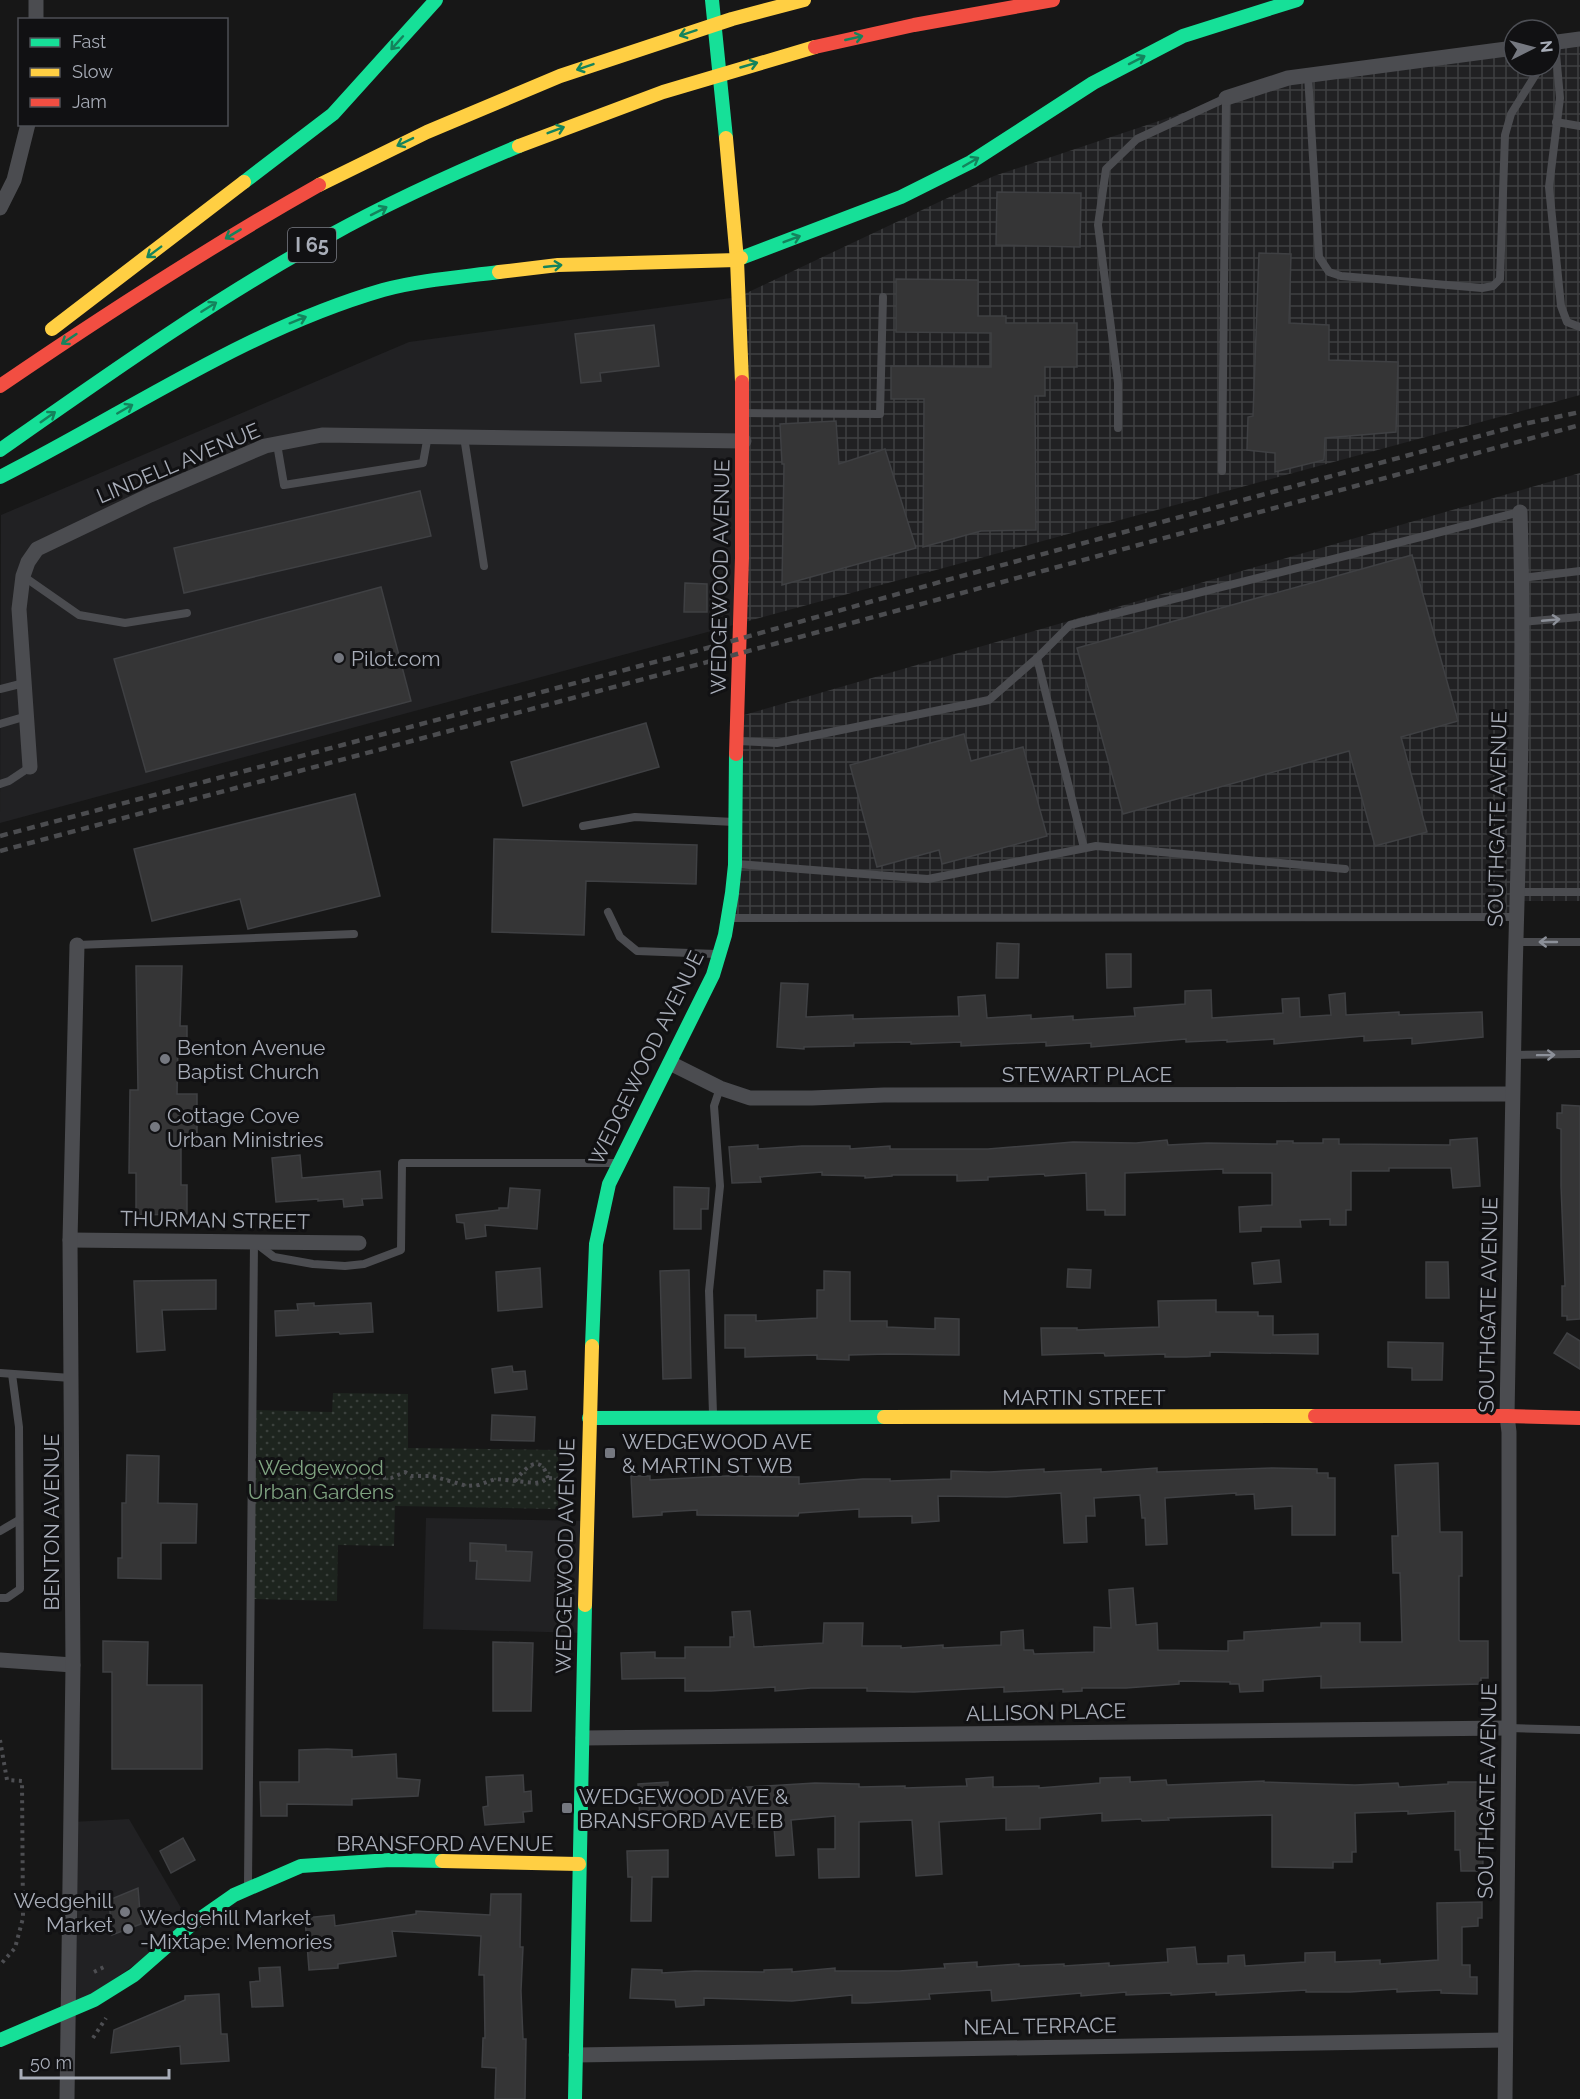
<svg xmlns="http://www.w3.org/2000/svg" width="1580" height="2099" font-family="Raleway,sans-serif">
<defs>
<pattern id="industrial-grid" width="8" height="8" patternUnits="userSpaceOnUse" patternTransform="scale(1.5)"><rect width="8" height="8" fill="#212123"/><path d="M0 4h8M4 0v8" fill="none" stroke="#3e3f41"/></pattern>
<pattern id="garden-dots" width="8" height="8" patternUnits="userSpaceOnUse" patternTransform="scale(1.5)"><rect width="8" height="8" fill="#1d241e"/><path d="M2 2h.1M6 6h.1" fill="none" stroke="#3b413d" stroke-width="1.8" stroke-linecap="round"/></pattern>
</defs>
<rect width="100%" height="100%" fill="#171717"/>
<g fill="#212123">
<polygon points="738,297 741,623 0,823 1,515 409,342"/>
<polygon points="426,1518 587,1521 585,1633 423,1629"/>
<polygon points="129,1819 191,1925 69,2011 71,1822"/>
</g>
<g fill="url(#industrial-grid)">
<polygon points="1580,39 1580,395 741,623 738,297 994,176 1288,78 1514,48 1514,66 1550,66 1550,43"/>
<polygon points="1580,473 1580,901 1518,901 1517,917 729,918 737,717"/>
</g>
<polygon fill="url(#garden-dots)" points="333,1393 408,1394 408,1448 558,1450 558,1509 395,1506 394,1546 338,1545 337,1601 251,1599 254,1410 332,1412"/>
<g fill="#353536" stroke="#3f4043" stroke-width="1.5">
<polygon points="997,192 1081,193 1080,247 996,245"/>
<polygon points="1259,253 1291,254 1289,323 1329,325 1329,360 1398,362 1396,432 1325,438 1324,460 1275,472 1275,453 1247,450 1248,417 1253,416"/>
<polygon points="896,279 978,280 978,316 1006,316 1006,323 1077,323 1077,367 1045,367 1045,396 1035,396 1036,530 981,531 923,547 924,399 891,399 891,366 991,367 991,333 896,332"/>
<polygon points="654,325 659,366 600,373 601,381 581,383 575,334"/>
<polygon points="836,421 839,464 885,449 916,548 782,585 784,464 782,464 780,424"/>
<polygon points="420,491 431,536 184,593 174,548"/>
<polygon points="1412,555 1458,721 1401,737 1427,832 1375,846 1349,751 1123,814 1077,648"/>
<polygon points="685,583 707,584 707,612 684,612"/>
<polygon points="381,587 411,701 146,772 114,659"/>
<polygon points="646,723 659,767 523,806 511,762"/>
<polygon points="964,734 971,761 1023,747 1047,836 942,864 939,850 877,867 850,765"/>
<polygon points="355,794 380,896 248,929 240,899 152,921 134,849"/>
<polygon points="494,839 697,845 696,884 586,881 584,935 492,932"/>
<polygon points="997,943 1019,944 1018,978 996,978"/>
<polygon points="1106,954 1131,954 1131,987 1107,988"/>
<polygon points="136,966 182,966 180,1026 187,1026 187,1042 178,1043 177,1094 197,1094 197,1143 181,1143 181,1185 187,1185 187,1214 136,1215 136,1173 129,1173 130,1090 138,1090"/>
<polygon points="781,983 808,984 806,1017 853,1015 853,1019 959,1016 958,997 985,995 987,1018 1031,1015 1031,1019 1073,1016 1073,1020 1135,1016 1134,1008 1185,1004 1185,991 1211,990 1212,1018 1283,1013 1282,999 1299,998 1300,1017 1331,1015 1329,995 1345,993 1346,1015 1399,1012 1399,1015 1482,1012 1483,1037 1412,1044 1412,1038 1364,1041 1364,1036 1274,1044 1274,1039 1227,1042 1227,1040 1186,1042 1186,1039 1091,1047 1091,1043 1046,1046 1046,1042 961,1046 961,1042 911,1044 911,1042 854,1043 854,1046 804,1047 804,1049 777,1047"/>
<polygon points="1562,1105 1580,1106 1580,1319 1567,1320 1567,1316 1562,1316 1562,1286 1565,1286 1561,1186 1561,1129 1557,1128 1557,1113 1562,1113"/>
<polygon points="1477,1138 1480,1186 1453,1188 1451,1168 1389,1168 1389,1171 1351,1171 1351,1210 1346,1210 1346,1225 1330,1225 1330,1219 1300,1220 1301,1227 1261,1227 1261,1231 1240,1232 1239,1207 1272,1205 1272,1173 1223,1173 1223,1169 1125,1173 1125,1215 1105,1215 1105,1210 1087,1210 1086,1173 1045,1176 1044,1174 988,1177 988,1180 957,1181 957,1175 892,1175 892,1176 865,1178 865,1176 822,1175 822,1172 760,1177 761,1182 732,1183 729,1147 758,1145 758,1149 802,1146 850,1146 850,1149 890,1146 890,1149 988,1149 1073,1142 1136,1143 1167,1140 1168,1145 1207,1143 1277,1144 1277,1141 1293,1141 1293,1143 1323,1143 1323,1139 1339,1139 1339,1144 1450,1145 1450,1140"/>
<polygon points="300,1155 302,1178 380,1171 382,1198 362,1199 363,1205 344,1207 343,1199 318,1201 318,1199 276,1202 272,1158"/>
<polygon points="674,1187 709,1188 708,1209 701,1209 701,1229 674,1229"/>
<polygon points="510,1188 540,1190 537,1229 485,1225 486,1236 466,1239 464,1223 457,1222 456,1215 499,1210 499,1208 508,1208"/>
<polygon points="1279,1260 1281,1282 1254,1284 1252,1263"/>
<polygon points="1426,1262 1448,1262 1449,1298 1426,1298"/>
<polygon points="540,1268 542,1307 498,1311 496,1272"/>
<polygon points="1068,1269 1091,1270 1090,1288 1067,1287"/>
<polygon points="689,1270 691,1378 663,1379 660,1271"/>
<polygon points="824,1271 850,1272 850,1321 887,1321 887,1327 935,1329 935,1318 959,1319 959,1355 888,1354 849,1355 849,1360 817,1359 817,1355 745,1357 745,1348 725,1348 725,1315 756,1315 756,1321 817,1318 817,1290 824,1290"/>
<polygon points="216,1280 216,1309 162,1310 165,1350 137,1352 134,1281"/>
<polygon points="1216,1300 1216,1312 1258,1312 1258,1316 1273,1316 1273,1335 1318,1334 1318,1354 1210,1352 1210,1356 1186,1357 1165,1357 1165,1354 1105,1356 1104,1353 1042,1355 1041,1328 1077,1328 1077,1330 1159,1327 1158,1301"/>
<polygon points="314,1303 314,1306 371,1303 373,1332 340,1334 339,1332 276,1336 275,1311 298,1310 297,1304"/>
<polygon points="1567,1333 1580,1341 1580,1369 1554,1353"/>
<polygon points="1388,1342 1443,1343 1442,1380 1412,1380 1412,1368 1388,1367"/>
<polygon points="512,1366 513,1372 525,1371 527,1389 495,1393 492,1369"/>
<polygon points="492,1415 535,1417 534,1441 491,1440"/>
<polygon points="127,1455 159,1456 158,1503 197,1504 196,1543 161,1543 161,1579 118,1578 118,1558 122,1558 122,1503 126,1503"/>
<polygon points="1438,1463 1440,1532 1462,1532 1462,1576 1459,1576 1459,1640 1460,1641 1488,1641 1488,1678 1481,1678 1481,1684 1321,1688 1321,1676 1263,1680 1263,1691 1240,1692 1239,1684 1230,1684 1230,1682 1179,1681 1179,1684 1126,1688 1082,1688 1082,1691 1063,1692 1063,1689 1004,1692 1004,1687 914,1692 867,1691 867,1688 811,1688 775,1691 775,1687 711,1691 685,1691 685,1678 622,1679 621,1653 655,1652 655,1658 685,1658 685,1647 730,1647 730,1637 734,1637 732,1612 750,1611 754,1647 823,1643 824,1623 863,1623 862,1646 901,1646 901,1648 943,1645 943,1648 1001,1645 1001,1632 1023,1630 1024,1650 1033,1650 1034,1654 1094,1652 1094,1627 1111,1628 1109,1590 1133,1588 1136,1625 1157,1623 1158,1650 1228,1651 1228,1641 1244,1640 1244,1632 1321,1627 1321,1623 1360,1623 1360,1642 1402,1642 1400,1573 1393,1573 1392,1536 1398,1536 1395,1465"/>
<polygon points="1157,1468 1157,1472 1272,1468 1317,1469 1317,1473 1328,1473 1328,1478 1335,1478 1335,1535 1292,1535 1292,1506 1255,1509 1254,1494 1236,1495 1236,1493 1165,1498 1167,1544 1146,1545 1145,1518 1142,1518 1140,1495 1094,1498 1095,1516 1086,1516 1087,1542 1064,1543 1061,1493 1007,1497 938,1496 939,1521 912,1523 912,1516 859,1517 859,1509 799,1513 798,1516 697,1515 697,1510 662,1512 662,1515 633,1517 631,1476 650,1476 650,1480 727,1476 799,1477 799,1484 863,1479 890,1479 890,1481 951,1479 951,1471 989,1472 1044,1469 1044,1472 1101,1469 1101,1472"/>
<polygon points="470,1543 506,1545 506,1551 532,1552 530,1581 476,1579 477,1561 470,1561"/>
<polygon points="103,1641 148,1642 147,1685 202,1685 202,1769 112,1769 112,1672 103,1672"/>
<polygon points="493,1642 533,1643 531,1711 493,1711"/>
<polygon points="327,1749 352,1750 352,1757 396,1754 397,1778 420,1780 418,1796 352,1799 352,1805 287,1804 287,1816 261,1816 260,1782 299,1782 299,1750"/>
<polygon points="523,1775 524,1792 531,1791 532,1811 523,1812 524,1822 485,1825 483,1807 488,1806 486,1777"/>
<polygon points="993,1777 993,1787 1039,1786 1039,1788 1100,1783 1100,1778 1130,1777 1130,1782 1166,1780 1167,1785 1264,1781 1264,1782 1355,1785 1398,1783 1399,1787 1448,1784 1448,1782 1482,1782 1483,1871 1461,1871 1460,1850 1455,1850 1455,1811 1408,1814 1408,1811 1355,1813 1356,1852 1352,1852 1352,1862 1333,1862 1333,1868 1272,1867 1272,1815 1168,1818 1169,1820 1142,1821 1141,1819 1102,1821 1102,1813 1040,1818 1040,1829 1006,1830 1006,1818 939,1822 942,1874 916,1876 912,1820 859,1822 859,1877 819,1878 818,1849 835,1849 835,1816 791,1820 794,1855 776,1856 774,1826 741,1828 740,1821 684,1822 684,1816 640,1819 638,1784 668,1782 668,1790 733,1790 733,1788 815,1783 859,1784 859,1787 905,1786 905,1788 967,1786 966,1779"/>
<polygon points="183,1838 195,1860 171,1873 160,1851"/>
<polygon points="668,1850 668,1877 652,1877 651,1921 631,1921 632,1877 628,1877 627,1851"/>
<polygon points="138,1888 141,1924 112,1935 109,1900"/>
<polygon points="491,1894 521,1894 520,1947 523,1947 521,1991 523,2039 526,2039 525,2099 495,2099 496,2068 482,2067 483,2038 485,2038 484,1975 479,1975 481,1936 392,1931 396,1956 338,1964 338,1968 309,1970 305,1918 334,1915 335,1926 416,1914 416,1911 490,1915"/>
<polygon points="1482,1902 1482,1918 1478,1918 1478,1926 1462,1927 1462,1965 1470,1965 1470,1977 1477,1977 1477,1994 1441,1993 1441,1990 1397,1992 1397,1989 1350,1992 1306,1992 1306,1990 1216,1995 1216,1992 1171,1995 1171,1993 1126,1995 1126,1992 1081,1996 1081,1993 992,2001 991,1990 929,1994 930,1999 866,2003 852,2003 852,1995 792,2001 704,1998 704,2005 676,2007 675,2000 630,1998 632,1969 662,1970 662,1973 695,1971 764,1972 764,1970 792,1969 792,1972 835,1968 835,1971 899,1971 945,1968 944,1964 977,1962 977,1967 1019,1964 1019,1966 1064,1964 1064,1966 1109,1963 1109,1966 1168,1962 1167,1949 1195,1947 1197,1964 1228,1963 1228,1956 1244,1955 1245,1966 1305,1962 1305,1953 1335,1952 1335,1962 1380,1960 1380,1964 1438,1960 1437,1903"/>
<polygon points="280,1967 283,2006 252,2007 250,1982 260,1981 259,1968"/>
<polygon points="219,1994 221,2034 227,2034 229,2061 181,2064 180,2046 111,2053 114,2030 185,2000 185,1996"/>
</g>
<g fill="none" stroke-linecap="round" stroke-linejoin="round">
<g stroke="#4d4e52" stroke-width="4" stroke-dasharray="3 4.5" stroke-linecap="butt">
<polyline points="293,1475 391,1478 405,1472 411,1476 432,1476 467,1486 479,1485 495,1479 535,1483 542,1482 548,1478 561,1479"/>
<path d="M515 1481C526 1467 540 1452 548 1478"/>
<polyline points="0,1740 7,1780 22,1781 23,1918 15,1948 0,1965"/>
<polyline points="94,1972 104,1967"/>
<polyline points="93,2038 106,2018"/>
</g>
<g stroke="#4b4c50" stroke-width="8">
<polyline points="1555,42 1560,98 1549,187 1561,306 1567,322 1580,327"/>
<polyline points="1308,75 1319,257 1329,272 1341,276 1482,288 1493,286 1500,279 1505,135 1511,114 1541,66"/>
<polyline points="1556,122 1580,126"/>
<polyline points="744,413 880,414 883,297"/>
<polyline points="1118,428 1118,383 1098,225 1106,169 1137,139 1226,98 1222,471"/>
<polyline points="464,437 484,566"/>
<polyline points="277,444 284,485 423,463 428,435"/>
<polyline points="23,576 79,615 125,623 187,613"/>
<polyline points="1522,578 1580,571"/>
<polyline points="1522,622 1580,617"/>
<polyline points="1037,658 1084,848"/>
<polyline points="0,689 24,683"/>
<polyline points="0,724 27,716"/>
<polyline points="738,741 777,743 989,700 1037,658 1070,625 1520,512"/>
<polyline points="0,784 9,781 30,767"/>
<polyline points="583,826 635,817 734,822"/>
<polyline points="737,864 928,879 1096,846 1345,869"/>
<polyline points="1518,892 1580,892"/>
<polyline points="608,912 620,937 637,951 716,954"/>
<polyline points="730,918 1517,917"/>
<polyline points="1516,942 1580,942"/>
<polyline points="77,945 354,934"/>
<polyline points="1513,1055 1580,1054"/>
<polyline points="257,1244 274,1257 313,1264 345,1266 364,1264 401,1250 402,1163 617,1163"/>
<polyline points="0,1373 71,1378"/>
<polyline points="713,1414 709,1291 720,1186 714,1106 720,1088"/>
<polyline points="0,1531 19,1520"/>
<polyline points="0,1598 7,1598 20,1589 19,1427 12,1374"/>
<polyline points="1509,1728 1580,1730"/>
<polyline points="248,1884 254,1242"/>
</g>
<g stroke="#4b4c50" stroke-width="15">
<polyline points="36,20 36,0"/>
<polyline points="1550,43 1580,39"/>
<polyline points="1226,98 1288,78 1514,48"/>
<polyline points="0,208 14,180 28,124"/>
<polyline points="30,767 19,609 23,576 28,562 37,549 150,495 265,446 322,435 744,441"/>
<polyline points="670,1063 720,1088 750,1098 812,1098 884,1095 1512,1094"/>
<polyline points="70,1240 359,1243"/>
<polyline points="0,1660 73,1665"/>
<polyline points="583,1738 1509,1728"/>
<polyline points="576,2055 1505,2040"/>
<polyline points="67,2099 73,1665 70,1240 77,945"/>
<path d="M1505 2099 1509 1728V1432L1507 1416C1509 1269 1511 1122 1515 976 1519 821 1525 667 1520 512"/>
</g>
<g stroke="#16e098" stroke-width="14">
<polyline points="712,0 726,138"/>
<polyline points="244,182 333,114 436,0"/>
<polyline points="741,258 901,197 971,162 1093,83 1183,36 1297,0"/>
<path d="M0 450C107 375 214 299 329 236 390 202 454 173 519 146"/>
<path d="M0 477C127 413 245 330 383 290 420 280 461 277 499 272"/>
<polyline points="592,1346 596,1244 609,1184 713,975 725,935 732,893 735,865 736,754"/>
<polyline points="589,1418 884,1417"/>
<polyline points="0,2040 94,2000 134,1975 191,1925 234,1895 301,1866 390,1860 442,1861"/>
<polyline points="575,2099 585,1605"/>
</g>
<g stroke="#ffcf43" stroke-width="14">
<polyline points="726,138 737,260 742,382"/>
<polyline points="519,146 663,92 815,47"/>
<polyline points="319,185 427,132 560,76 732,19 804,0"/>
<polyline points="499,272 558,265 737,260 741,258"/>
<polyline points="52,329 244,182"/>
<polyline points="884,1417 1315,1416"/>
<polyline points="585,1605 592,1346"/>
<polyline points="442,1861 579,1864"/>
</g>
<g stroke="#f24e42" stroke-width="14">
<polyline points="815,47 914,25 1053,0"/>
<path d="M0 386C104 315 209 247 319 185"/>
<polyline points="736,754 742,558 742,382"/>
<polyline points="1315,1416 1507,1416 1580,1418"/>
</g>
<g stroke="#4b4c4f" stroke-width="4.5" stroke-dasharray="8 6" stroke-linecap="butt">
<polyline points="0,836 711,647 947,580 1524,424 1580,412"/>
<polyline points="0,851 741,653 1580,425"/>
</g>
</g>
<defs><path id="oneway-shaft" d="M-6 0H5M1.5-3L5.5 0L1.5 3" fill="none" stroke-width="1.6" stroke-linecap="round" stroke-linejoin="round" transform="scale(1.5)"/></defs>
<g stroke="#14835c">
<use href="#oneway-shaft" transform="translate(688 33) rotate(162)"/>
<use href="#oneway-shaft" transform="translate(854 38) rotate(-13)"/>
<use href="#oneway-shaft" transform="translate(397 43) rotate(132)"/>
<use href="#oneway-shaft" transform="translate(1137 60) rotate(-27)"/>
<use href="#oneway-shaft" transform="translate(749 65) rotate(-16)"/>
<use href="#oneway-shaft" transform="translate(585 67) rotate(161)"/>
<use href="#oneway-shaft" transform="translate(556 130) rotate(-21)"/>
<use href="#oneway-shaft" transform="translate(405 142) rotate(154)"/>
<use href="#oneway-shaft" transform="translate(971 162) rotate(-30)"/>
<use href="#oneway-shaft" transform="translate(379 211) rotate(-27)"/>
<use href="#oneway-shaft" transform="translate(233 234) rotate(149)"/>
<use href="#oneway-shaft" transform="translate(792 239) rotate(-21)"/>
<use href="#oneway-shaft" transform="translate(154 252) rotate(143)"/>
<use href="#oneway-shaft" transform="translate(553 266) rotate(-6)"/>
<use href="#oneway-shaft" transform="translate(209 307) rotate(-32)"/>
<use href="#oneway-shaft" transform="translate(298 320) rotate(-22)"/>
<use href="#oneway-shaft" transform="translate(69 339) rotate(146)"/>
<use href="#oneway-shaft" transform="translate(125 409) rotate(-30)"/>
<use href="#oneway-shaft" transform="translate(48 417) rotate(-35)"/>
</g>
<g stroke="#8c9099">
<use href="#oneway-shaft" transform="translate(1551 620) rotate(-5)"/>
<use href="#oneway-shaft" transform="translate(1548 942) rotate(-180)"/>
<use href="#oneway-shaft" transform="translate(1546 1055) rotate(-1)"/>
</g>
<g fill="#757880" stroke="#111113" stroke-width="2">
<circle cx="339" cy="658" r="6"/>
<circle cx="165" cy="1059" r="6"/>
<circle cx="155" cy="1127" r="6"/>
<rect x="604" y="1447" width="12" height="12" rx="3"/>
<rect x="561" y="1802" width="12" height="12" rx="3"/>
<circle cx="125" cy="1912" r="6"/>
<circle cx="128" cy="1929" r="6"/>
</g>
<g text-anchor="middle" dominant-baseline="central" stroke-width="6" stroke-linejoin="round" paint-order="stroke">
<rect fill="#111113" stroke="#7b7e86" stroke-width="1.5" x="288" y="228" width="48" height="34" rx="4.5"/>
<g font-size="20" font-weight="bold" fill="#a8adb8">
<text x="312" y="245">I 65</text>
</g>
<g font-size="21" fill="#a8adb8" stroke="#111113">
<text transform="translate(178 463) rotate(-23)">LINDELL AVENUE</text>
<text transform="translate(720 577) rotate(-89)">WEDGEWOOD AVENUE</text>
<text transform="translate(1497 819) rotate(-89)">SOUTHGATE AVENUE</text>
<text transform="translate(646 1058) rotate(-64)">WEDGEWOOD AVENUE</text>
<text x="1087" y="1074">STEWART PLACE</text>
<text transform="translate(215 1220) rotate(1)">THURMAN STREET</text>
<text transform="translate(1488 1305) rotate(-89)">SOUTHGATE AVENUE</text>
<text x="1084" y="1397">MARTIN STREET</text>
<text transform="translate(51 1522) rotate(-90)">BENTON AVENUE</text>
<text transform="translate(565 1556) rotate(-89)">WEDGEWOOD AVENUE</text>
<text transform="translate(1046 1712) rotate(-1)">ALLISON PLACE</text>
<text transform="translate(1487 1791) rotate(-89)">SOUTHGATE AVENUE</text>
<text x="445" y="1843">BRANSFORD AVENUE</text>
<text transform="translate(1040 2026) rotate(-1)">NEAL TERRACE</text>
</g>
<g font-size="21" fill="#a8adb8" stroke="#111113" text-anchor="start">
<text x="351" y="658">Pilot.com</text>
<text x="177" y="1047">Benton Avenue<tspan x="177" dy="24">Baptist Church</tspan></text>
<text x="167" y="1115">Cottage Cove<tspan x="167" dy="24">Urban Ministries</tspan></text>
<text x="622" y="1441">WEDGEWOOD AVE<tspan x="622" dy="24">&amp; MARTIN ST WB</tspan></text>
<text x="579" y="1796">WEDGEWOOD AVE &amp;<tspan x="579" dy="24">BRANSFORD AVE EB</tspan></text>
<text x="113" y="1900" text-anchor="end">Wedgehill<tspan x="113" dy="24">Market</tspan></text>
<text x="140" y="1917">Wedgehill Market<tspan x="140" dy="24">-Mixtape: Memories</tspan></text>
</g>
<g font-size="21" fill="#7fa381" stroke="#111113">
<text x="321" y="1467">Wedgewood<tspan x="321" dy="24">Urban Gardens</tspan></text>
</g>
</g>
<rect x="18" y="18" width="210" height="108" fill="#111113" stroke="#4d4f55" stroke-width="1.5"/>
<rect x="30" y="38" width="30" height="9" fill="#16e098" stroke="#4d4f55" stroke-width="1.5"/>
<text x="72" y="48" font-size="18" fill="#a8adb8">Fast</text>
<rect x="30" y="68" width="30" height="9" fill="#ffcf43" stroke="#4d4f55" stroke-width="1.5"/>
<text x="72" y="78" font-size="18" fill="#a8adb8">Slow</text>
<rect x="30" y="98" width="30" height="9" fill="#f24e42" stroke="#4d4f55" stroke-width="1.5"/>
<text x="72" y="108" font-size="18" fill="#a8adb8">Jam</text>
<g transform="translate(1532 48) rotate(84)"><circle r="28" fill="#111113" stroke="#4d4f55" stroke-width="1.5"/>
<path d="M0-4.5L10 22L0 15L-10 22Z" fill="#757880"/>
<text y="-9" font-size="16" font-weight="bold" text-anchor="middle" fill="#a8adb8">N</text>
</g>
<path d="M21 2069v9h148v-9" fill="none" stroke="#a8adb8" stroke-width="3"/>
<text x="30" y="2069" font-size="18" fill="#a8adb8" stroke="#111113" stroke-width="4.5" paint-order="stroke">50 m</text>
</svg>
